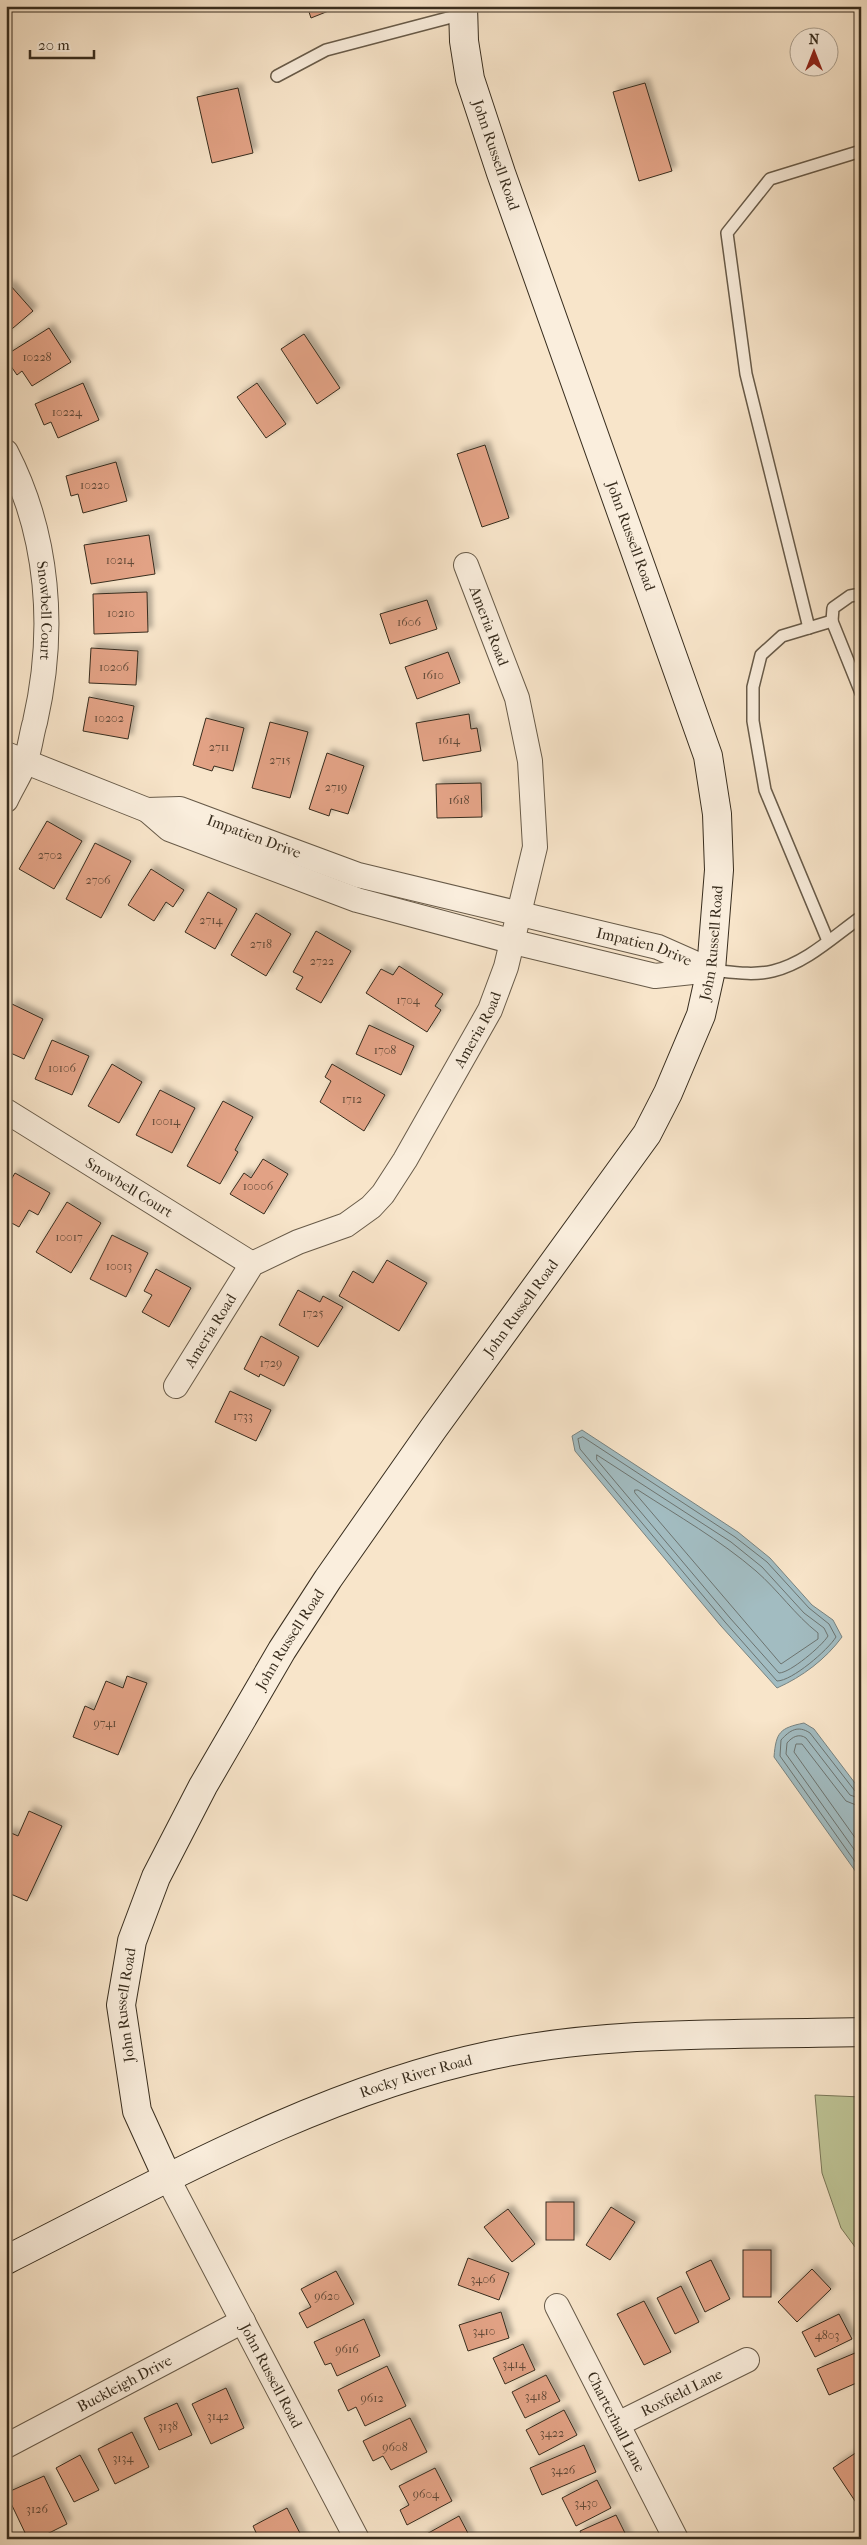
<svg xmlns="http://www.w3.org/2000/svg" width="867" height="2545" font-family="'IM FELL French Canon',serif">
<defs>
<filter id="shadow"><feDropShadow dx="4.5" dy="-4.5" stdDeviation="2.5" flood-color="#0004"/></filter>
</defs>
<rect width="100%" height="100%" fill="#f8e5ca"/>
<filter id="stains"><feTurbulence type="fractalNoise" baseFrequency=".004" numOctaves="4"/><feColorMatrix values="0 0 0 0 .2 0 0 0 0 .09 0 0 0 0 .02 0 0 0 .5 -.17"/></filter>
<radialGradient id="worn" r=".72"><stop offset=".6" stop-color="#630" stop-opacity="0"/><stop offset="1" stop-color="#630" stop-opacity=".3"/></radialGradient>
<polygon fill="#bec496" stroke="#7b785a" points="815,2095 861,2097 861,2255 841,2228 822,2173"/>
<g fill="#a2bcc1" stroke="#788380">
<path d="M582 1430 738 1532 770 1558 812 1605 833 1620 842 1637C826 1659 802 1677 777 1688L721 1626 575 1451 572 1436Z"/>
<path d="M804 1723 814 1729 861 1791V1879L774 1757C776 1732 780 1728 804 1723Z"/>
</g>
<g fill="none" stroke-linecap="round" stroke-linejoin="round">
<g stroke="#6d7470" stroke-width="1">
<path d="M583 1437 735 1537 767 1562 809 1608 829 1624 836 1637C828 1650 792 1681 777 1681L725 1622 580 1449 578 1439Z"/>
<path d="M597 1455 731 1542 762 1567 804 1613 824 1628 828 1636C822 1646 790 1673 779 1673L730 1618 597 1460Z"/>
<path d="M635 1490H638C678 1516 720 1540 756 1571 778 1590 795 1615 818 1633V1639L781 1664 635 1493Z"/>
<path d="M861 1793 855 1791 810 1733C798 1725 790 1730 781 1740L780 1756 861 1870"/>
<path d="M861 1799 850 1795 806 1738C799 1733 792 1737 787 1743L786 1754 861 1859"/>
<polyline points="861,1807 846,1801 802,1744 796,1744 794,1752 861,1846"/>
</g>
</g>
<g fill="#e2a285" stroke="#382d1e" filter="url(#shadow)">
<polygon points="307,6 341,6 311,18"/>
<polygon points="645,83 672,171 639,181 613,92"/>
<polygon points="238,88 253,153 212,163 197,97"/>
<polygon points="10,285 33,311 6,334 6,288"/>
<polygon points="49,328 71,362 32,386 22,371 17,375 6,359 6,355"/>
<polygon points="304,334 340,388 317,404 281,349"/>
<polygon points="83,383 99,420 58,438 51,422 44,425 35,404"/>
<polygon points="257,383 286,424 266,438 237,397"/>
<polygon points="485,445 509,518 482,527 457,454"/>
<polygon points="116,462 127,501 83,513 78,494 71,496 66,476"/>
<polygon points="149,535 155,574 91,584 84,545"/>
<polygon points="147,592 148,632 94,634 93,594"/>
<polygon points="427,600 437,629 390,644 380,614"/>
<polygon points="91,648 138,651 136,685 89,683"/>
<polygon points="448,652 460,683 417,699 405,667"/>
<polygon points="89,697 134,706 128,739 83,731"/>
<polygon points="469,714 471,729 477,728 481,751 423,761 416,723"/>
<polygon points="206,718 244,728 233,771 214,766 212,771 193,765"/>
<polygon points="270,722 308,732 290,798 252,788"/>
<polygon points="327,753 364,766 348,814 331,809 329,816 309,809"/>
<polygon points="481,783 482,817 437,818 436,784"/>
<polygon points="47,821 82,841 54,889 19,869"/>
<polygon points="95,843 131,861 101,918 66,899"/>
<polygon points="151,869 184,890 173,907 166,902 154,921 128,905"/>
<polygon points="208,892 237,909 215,949 185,932"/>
<polygon points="256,913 291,934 266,976 231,955"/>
<polygon points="316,931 351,951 321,1003 296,989 303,977 293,972"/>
<polygon points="399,966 443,994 435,1006 441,1010 427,1032 366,993 381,969 393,975"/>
<polygon points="12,1004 43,1019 24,1059 6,1051 6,1017"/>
<polygon points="369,1025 414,1046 401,1075 356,1054"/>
<polygon points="52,1040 89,1056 72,1095 35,1079"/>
<polygon points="112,1064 142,1082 119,1123 88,1106"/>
<polygon points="332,1064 385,1095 364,1131 320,1102 331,1081 325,1077"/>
<polygon points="160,1090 195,1108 172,1153 136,1135"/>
<polygon points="223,1101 253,1117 235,1150 238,1152 220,1184 187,1166"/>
<polygon points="263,1159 288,1174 264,1214 230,1194 244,1173 251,1178"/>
<polygon points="15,1173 50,1193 38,1215 29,1210 19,1227 6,1220 6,1188"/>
<polygon points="67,1202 101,1223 71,1273 36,1252"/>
<polygon points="112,1235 148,1253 126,1297 90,1279"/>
<polygon points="387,1260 427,1283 399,1331 339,1296 353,1271 373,1283"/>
<polygon points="156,1269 191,1288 169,1327 142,1312 152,1295 144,1291"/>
<polygon points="298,1290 320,1302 323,1296 343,1307 318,1347 279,1325"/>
<polygon points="261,1336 299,1357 284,1386 260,1374 259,1377 244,1369"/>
<polygon points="230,1391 271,1410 256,1441 215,1422"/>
<polygon points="127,1676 147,1683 118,1755 73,1737 85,1706 94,1710 106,1681 123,1688"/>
<polygon points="29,1811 62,1826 27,1901 6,1892 6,1838 9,1832 18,1836"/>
<rect x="546" y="2202" width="28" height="38"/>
<polygon points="611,2207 635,2222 610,2260 586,2245"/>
<polygon points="508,2209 535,2244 512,2262 484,2227"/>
<rect x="743" y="2250" width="28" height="47"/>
<polygon points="468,2258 509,2273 499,2300 458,2285"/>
<polygon points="711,2260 730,2299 705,2312 686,2272"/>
<polygon points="812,2269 831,2289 797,2322 778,2302"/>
<polygon points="336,2271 354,2304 307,2328 299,2313 311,2307 301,2289"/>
<polygon points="681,2286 699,2322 675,2334 657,2298"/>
<polygon points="644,2301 671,2352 644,2365 617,2314"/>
<polygon points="501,2312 509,2338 468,2351 459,2325"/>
<polygon points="839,2314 852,2339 815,2357 802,2332"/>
<polygon points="364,2319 380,2356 337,2376 331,2363 325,2365 314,2342"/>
<polygon points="523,2344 535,2370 505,2384 493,2358"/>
<polygon points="855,2353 861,2365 861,2381 829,2395 817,2369"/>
<polygon points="387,2366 406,2406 365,2426 356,2407 348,2411 338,2390"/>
<polygon points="546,2375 560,2401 525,2418 512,2392"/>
<polygon points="226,2388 244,2428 211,2444 192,2404"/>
<polygon points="177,2403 192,2435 159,2450 144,2418"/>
<polygon points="564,2410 577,2435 539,2455 526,2430"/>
<polygon points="410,2418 427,2452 391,2470 383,2456 373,2461 363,2441"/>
<polygon points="132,2432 149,2467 115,2484 98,2449"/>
<polygon points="584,2445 596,2472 542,2495 530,2468"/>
<polygon points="857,2452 861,2459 861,2506 859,2507 833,2468"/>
<polygon points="80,2455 99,2490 74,2502 56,2468"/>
<polygon points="435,2468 452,2501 407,2525 400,2510 409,2505 399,2486"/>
<polygon points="44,2476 67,2524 37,2539 28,2539 6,2493"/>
<polygon points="597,2480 611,2508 576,2526 562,2498"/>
<polygon points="287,2508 303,2539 259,2539 253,2526"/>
<polygon points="616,2515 628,2539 583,2539 580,2531"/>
<polygon points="459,2516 471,2539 425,2539 423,2536"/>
</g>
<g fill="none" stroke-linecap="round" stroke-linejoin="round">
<g stroke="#685b49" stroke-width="14">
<g id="lane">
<polyline points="277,76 326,50 463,14"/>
<polyline points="832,621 833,608 850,596 861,594"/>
<polyline points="809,628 746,374 727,233 770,179 861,151"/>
<polyline points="828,941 765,790 753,721 753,687 761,655 782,636 832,621 861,693"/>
<path d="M711 970C731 972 753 976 773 971 806 963 833 937 861 917"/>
</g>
</g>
<g stroke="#685b49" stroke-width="26">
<g id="street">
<path id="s1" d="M6 452C49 535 56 631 35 722 31 735 30 750 25 762 20 775 12 787 6 800"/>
<polyline points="6,754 147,810 169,829 357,900 514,942 655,976 711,970"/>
<path id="s2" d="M147 810 180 809 358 875 658 947 710 970"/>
<path id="s3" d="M6 1111 252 1264"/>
<path id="s4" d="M176 1386 252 1264 298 1242 346 1225 371 1207 383 1194 405 1160 490 1010 506 967 535 847 530 761 517 698 466 565"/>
<path id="s5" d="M168 2179 357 2539"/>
<path id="s6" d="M557 2306 676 2539"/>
<path id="s7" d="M618 2424 747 2360"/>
<path id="s8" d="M6 2446 243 2321"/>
</g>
</g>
<g stroke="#382d1e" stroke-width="30">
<g id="secondary">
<path id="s9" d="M168 2179 137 2111 121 2005 132 1941 156 1877 203 1786 282 1650 328 1579 433 1429 647 1134 668 1093 701 1015 711 970 719 870 717 814 708 756 501 173 470 79 464 41 463 6"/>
<path id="s10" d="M6 2260C161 2182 321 2091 492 2055 611 2030 739 2035 861 2032"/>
</g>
</g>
<use href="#lane" stroke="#faeedd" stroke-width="11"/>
<use href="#street" stroke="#faeedd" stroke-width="24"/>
<use href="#secondary" stroke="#faeedd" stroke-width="28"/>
</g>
<g text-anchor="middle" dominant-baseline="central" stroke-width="5" stroke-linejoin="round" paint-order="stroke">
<g font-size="12" fill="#624a38">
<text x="37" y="357">10228</text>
<text x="67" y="412">10224</text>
<text x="95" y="485">10220</text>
<text x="120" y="560">10214</text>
<text x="121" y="613">10210</text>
<text x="409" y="622">1606</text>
<text x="114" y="667">10206</text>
<text x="433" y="675">1610</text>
<text x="109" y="718">10202</text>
<text x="449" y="740">1614</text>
<text x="219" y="747">2711</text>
<text x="280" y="760">2715</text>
<text x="336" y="787">2719</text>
<text x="459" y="800">1618</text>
<text x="50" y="855">2702</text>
<text x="98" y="880">2706</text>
<text x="211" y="920">2714</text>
<text x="261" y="944">2718</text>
<text x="322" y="961">2722</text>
<text x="408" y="1000">1704</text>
<text x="385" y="1050">1708</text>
<text x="62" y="1068">10106</text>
<text x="352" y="1099">1712</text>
<text x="166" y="1121">10014</text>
<text x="258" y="1186">10006</text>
<text x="69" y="1237">10017</text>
<text x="119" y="1266">10013</text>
<text x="313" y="1313">1725</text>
<text x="271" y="1363">1729</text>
<text x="243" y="1416">1733</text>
<text x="105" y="1723">9741</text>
<text x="483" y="2279">3406</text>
<text x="327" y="2296">9620</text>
<text x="484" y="2331">3410</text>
<text x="827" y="2335">4803</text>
<text x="347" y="2349">9616</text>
<text x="514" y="2364">3414</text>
<text x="536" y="2396">3418</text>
<text x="372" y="2398">9612</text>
<text x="218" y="2416">3142</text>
<text x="168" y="2426">3138</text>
<text x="552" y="2433">3422</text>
<text x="395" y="2447">9608</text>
<text x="123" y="2458">3134</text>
<text x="563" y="2470">3426</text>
<text x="426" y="2494">9604</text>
<text x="586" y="2503">3430</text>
<text x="37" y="2509">3126</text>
</g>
<g font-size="15" fill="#382d1e" stroke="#faeedd">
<text transform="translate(496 155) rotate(71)">John Russell Road</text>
<text transform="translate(631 536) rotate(70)">John Russell Road</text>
<text stroke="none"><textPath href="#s1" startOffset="165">Snowbell Court</textPath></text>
<text transform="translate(489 626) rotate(69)">Ameria Road</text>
<text stroke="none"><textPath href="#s2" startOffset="112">Impatien Drive</textPath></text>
<text stroke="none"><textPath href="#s9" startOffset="1411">John Russell Road</textPath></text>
<text stroke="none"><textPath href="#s2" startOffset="518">Impatien Drive</textPath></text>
<text stroke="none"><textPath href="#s4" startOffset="484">Ameria Road</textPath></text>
<text stroke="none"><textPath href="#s3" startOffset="145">Snowbell Court</textPath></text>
<text stroke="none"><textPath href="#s9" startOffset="992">John Russell Road</textPath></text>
<text stroke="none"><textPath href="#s4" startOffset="65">Ameria Road</textPath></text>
<text stroke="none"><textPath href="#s9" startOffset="588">John Russell Road</textPath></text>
<text stroke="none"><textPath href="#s9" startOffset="182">John Russell Road</textPath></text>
<text stroke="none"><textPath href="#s10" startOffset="450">Rocky River Road</textPath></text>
<text stroke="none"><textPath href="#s5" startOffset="222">John Russell Road</textPath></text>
<text stroke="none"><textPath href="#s8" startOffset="134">Buckleigh Drive</textPath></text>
<text stroke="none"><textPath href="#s7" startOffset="71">Roxfield Lane</textPath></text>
<text stroke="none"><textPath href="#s6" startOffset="130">Charterhall Lane</textPath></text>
</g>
</g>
<rect width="867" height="2545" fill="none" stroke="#f8e5ca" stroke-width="25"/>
<rect x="8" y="8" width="852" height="2530" fill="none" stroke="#382d1e" stroke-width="2.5"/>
<rect x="12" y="12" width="842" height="2520" fill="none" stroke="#382d1e"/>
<g transform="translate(814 52)"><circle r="24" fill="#faeedd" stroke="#aca191"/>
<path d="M0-4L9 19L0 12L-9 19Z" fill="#8f2418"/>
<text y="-8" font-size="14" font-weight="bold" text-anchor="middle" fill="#382d1e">N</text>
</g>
<path d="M30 50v8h64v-8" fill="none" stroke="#382d1e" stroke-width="2.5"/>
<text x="38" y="50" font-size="15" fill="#382d1e" stroke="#faeedd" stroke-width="4" paint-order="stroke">20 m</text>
<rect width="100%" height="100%" filter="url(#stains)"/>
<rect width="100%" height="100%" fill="url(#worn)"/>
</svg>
